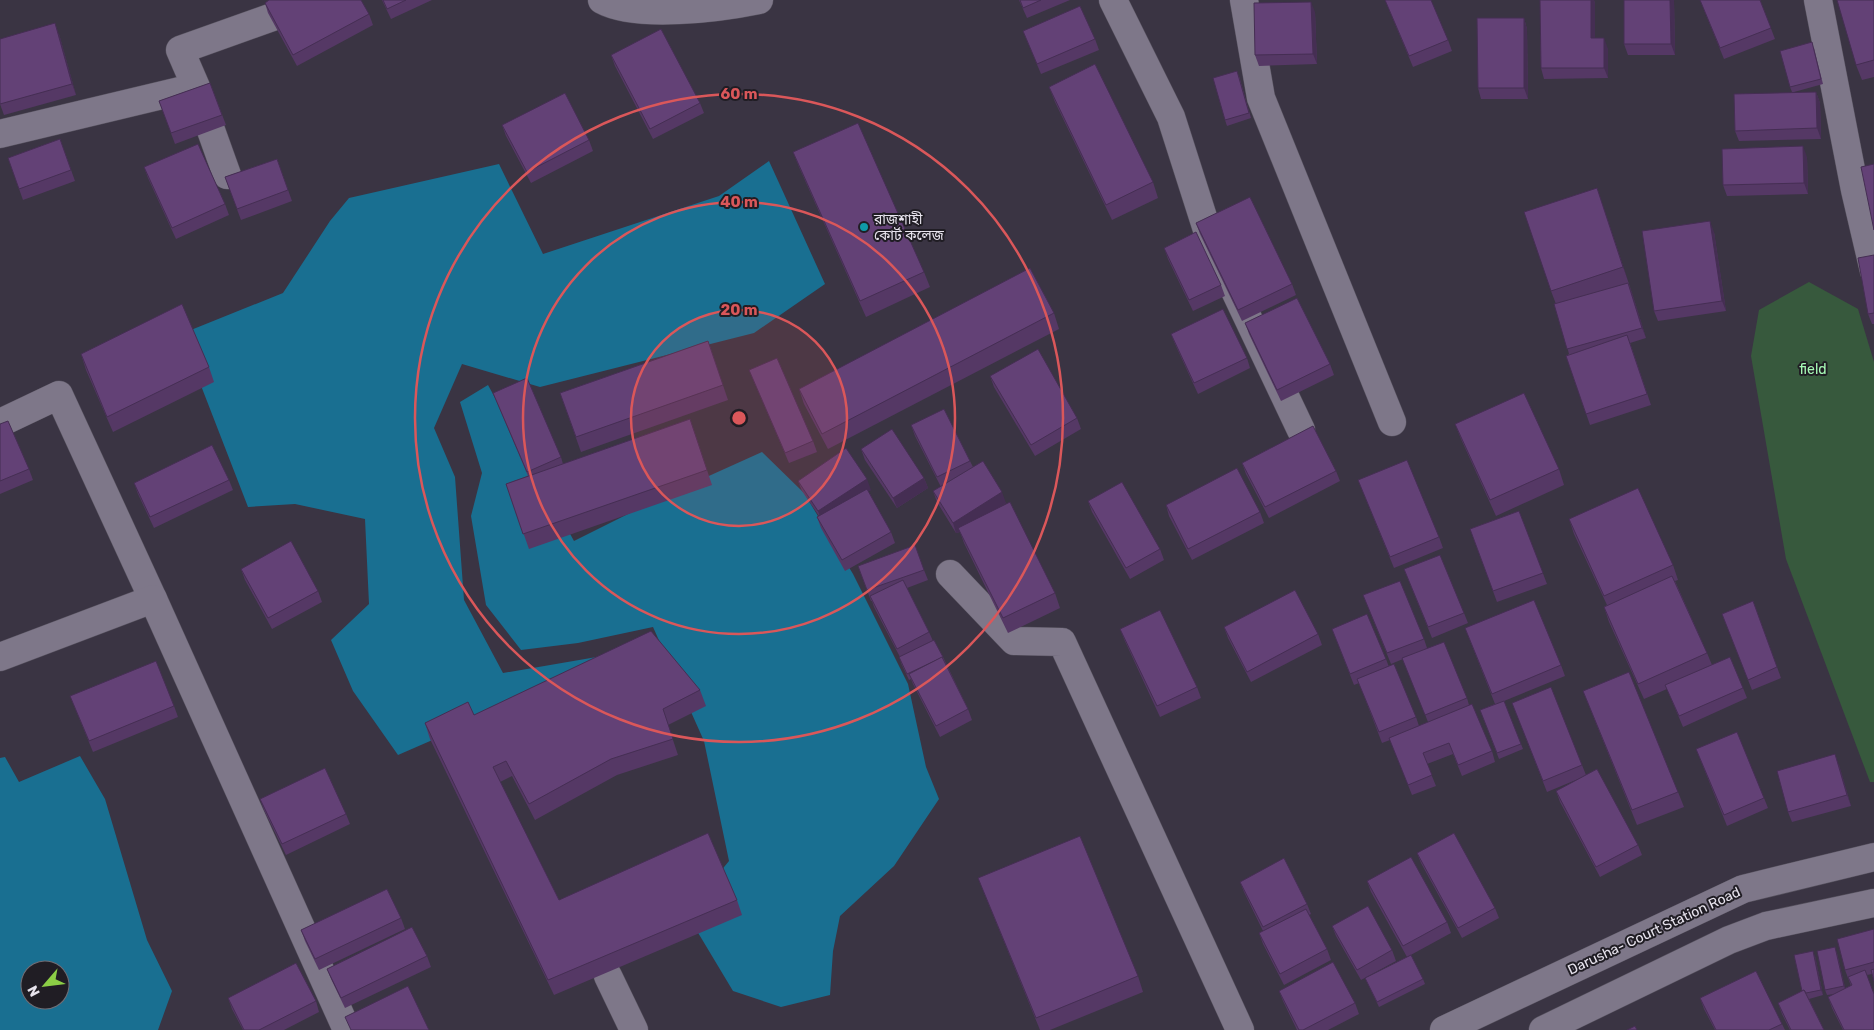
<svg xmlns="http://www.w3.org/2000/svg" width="1874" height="1030" font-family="Rubik,'Noto Sans Bengali',sans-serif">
<rect width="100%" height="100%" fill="#3a3443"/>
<polygon fill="#37593d" points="1809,282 1858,309 1874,362 1874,782 1870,782 1786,559 1751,356 1759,310"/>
<g fill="#196f91" fill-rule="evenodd">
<polygon points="769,161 825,284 754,333 540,387 462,364 434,428 455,477 464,600 503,673 614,654 515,704 398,755 353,691 331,640 369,604 365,519 295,504 248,507 181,334 283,293 330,221 349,198 499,164 543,254 719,196"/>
<polygon points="488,385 574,541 660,498 762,452 804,493 853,574 908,684 926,767 939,799 894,866 840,916 833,951 830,995 781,1007 733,991 697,931 692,906 729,861 704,741 653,627 578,643 521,650 486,605 471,516 482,473 460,402"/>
<path d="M80 756 105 799 147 940 172 991 158 1030H0V758L5 757 19 782ZM30 970H60V1000H30Z"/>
</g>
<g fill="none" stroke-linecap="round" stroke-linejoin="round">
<g stroke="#55505d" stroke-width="29">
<g id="minor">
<path d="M602 0C637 19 720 8 759 0"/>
<polyline points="1113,0 1171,117 1209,236 1301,430"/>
<polyline points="1244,0 1261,98 1392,422"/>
<polyline points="1818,0 1855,190 1874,271"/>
<polyline points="198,94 227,175"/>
<polyline points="0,134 196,87 180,50 320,0"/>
<polyline points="0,423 59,395 153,599"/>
<polyline points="950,574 1014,641 1062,642 1240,1030"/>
<polyline points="0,657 153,599 347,1030"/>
<polyline points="608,976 634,1030"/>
<polyline points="1444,1030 1743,889 1874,857"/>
<polyline points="1543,1030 1729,940 1766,926 1874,903"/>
</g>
</g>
<use href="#minor" stroke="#7e7789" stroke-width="28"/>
</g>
<g fill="#553865">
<polygon points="382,0 432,0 391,19"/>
<polygon points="1019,0 1070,0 1027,18"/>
<polygon points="1385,0 1448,40 1452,51 1413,67"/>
<polygon points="1540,0 1594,0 1595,4 1595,38 1608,49 1608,78 1544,79 1541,68"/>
<polygon points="1674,0 1675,55 1628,55 1624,44"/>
<polygon points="1700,0 1760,0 1775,39 1724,59"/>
<polygon points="1874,0 1874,77 1862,80 1856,65"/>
<polygon points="265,3 369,14 373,25 297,66 268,13"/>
<polygon points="1315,12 1317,64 1259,66 1255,55"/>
<polygon points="1524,18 1527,29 1528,99 1481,99 1478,88"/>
<polygon points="1023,31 1095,39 1099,50 1041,74"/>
<polygon points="59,34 76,95 4,115 0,104"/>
<polygon points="1814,48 1823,84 1794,92 1816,92 1820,103 1821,139 1739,141 1735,131 1792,92 1790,87"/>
<polygon points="611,55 700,103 704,113 653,139 615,66"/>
<polygon points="1239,76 1251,118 1227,126 1225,120"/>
<polygon points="210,83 226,125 175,144 159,101"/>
<polygon points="1049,87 1153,182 1158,198 1112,220 1055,102"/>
<polygon points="502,125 589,140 593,151 531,183 506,136"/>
<polygon points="60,139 75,181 23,200 8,158"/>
<polygon points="793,152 924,272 930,287 866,317 799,167"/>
<polygon points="1807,157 1808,194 1727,196 1723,185"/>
<polygon points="277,159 292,201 241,220 225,177"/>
<polygon points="144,167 225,204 229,215 176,239 148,178"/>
<polygon points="1597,188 1632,293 1646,338 1630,343 1651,405 1590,425 1566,356 1569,354 1556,304 1551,291"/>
<polygon points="1196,223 1292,284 1296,295 1242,321 1200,234"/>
<polygon points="1714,232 1726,311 1658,321 1654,311"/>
<polygon points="1164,248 1221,285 1225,296 1193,311 1168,259"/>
<polygon points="1874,255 1874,324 1872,324 1868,314"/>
<polygon points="1054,313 1059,329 828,449 804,404 799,389"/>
<polygon points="1245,323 1330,364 1334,375 1281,401 1249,334"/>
<polygon points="1171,334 1247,358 1250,368 1198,394 1175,344"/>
<polygon points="708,341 728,400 581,452 560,393"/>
<polygon points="81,354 209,367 214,382 113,432 86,370"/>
<polygon points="749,370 813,441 817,452 789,463"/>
<polygon points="990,376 1077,418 1081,429 1035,456 994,387"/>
<polygon points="493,393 561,457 563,464 690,419 712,485 529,549 506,484 528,476"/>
<polygon points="0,424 29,469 33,480 0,494"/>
<polygon points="1455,424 1559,469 1564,485 1496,516 1461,439"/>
<polygon points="911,425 970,461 973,467 1006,503 995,510 1055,593 1060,608 1008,633 964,543 960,532 956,533 937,502 933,491 941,487 915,436"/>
<polygon points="861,449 924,478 928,488 897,508 865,460"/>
<polygon points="1242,463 1336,471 1340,481 1269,518 1246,474"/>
<polygon points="229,480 233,490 154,528 138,494 134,483"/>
<polygon points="1358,480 1439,537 1443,548 1394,568"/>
<polygon points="798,481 871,490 868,491 891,532 895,543 845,571 821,528 817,517 819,516 802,491"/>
<polygon points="1088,501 1160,549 1164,560 1130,579 1092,512"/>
<polygon points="1166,505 1260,512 1264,523 1192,560 1169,516"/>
<polygon points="1519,511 1547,584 1497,602 1470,529"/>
<polygon points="1569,519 1673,565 1678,580 1675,581 1707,653 1712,665 1743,688 1747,698 1683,727 1667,689 1644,699 1609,622 1604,607 1607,605 1574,534"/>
<polygon points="858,566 924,570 928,580 907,588 929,632 933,641 943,657 968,709 972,720 940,737 913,684 911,679 909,680 901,663 900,657 874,607 872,601 871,601"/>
<polygon points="241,569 318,591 322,602 272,629 245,580"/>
<polygon points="1404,569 1464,613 1468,623 1432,638"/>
<polygon points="1363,595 1424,639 1427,648 1467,698 1469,705 1492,751 1495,762 1462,776 1453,754 1427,764 1436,786 1412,795 1390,740 1382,743 1359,683 1354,685 1332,629 1386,659 1389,667 1416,717 1419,726 1428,722 1403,659 1391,664"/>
<polygon points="1753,601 1781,678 1752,690 1722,614"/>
<polygon points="1224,627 1318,634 1322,645 1251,682 1228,638"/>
<polygon points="1465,628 1561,665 1565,676 1504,701 1523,749 1499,759 1480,710 1495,704"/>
<polygon points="1120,629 1197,687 1201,698 1160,717 1124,639"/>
<polygon points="700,690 706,706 668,725 678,755 617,775 535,820 512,776 500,782 559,900 737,900 742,915 554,995 430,739 425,723 474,715"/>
<polygon points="1583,691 1678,792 1684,807 1637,825"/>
<polygon points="70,696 174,706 178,717 93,752"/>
<polygon points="1512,703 1582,765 1586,775 1638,845 1642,855 1600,877 1560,802 1556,791 1583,777 1547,792"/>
<polygon points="1696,749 1764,798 1768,808 1727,826"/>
<polygon points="1839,765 1851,806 1792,822 1788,812"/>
<polygon points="260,799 346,814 350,824 286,855 264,810"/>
<polygon points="1417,853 1495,908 1499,918 1462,938 1421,863"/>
<polygon points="978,878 1138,976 1143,992 1050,1030 1040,1030"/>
<polygon points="1367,881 1447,922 1451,933 1407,957 1371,892"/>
<polygon points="1240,882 1307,904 1311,914 1309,915 1327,949 1331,960 1284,985 1263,944 1259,933 1263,931 1244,892"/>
<polygon points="401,918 405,929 319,970 305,941 301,930"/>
<polygon points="1332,926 1392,950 1396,961 1361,980 1336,936"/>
<polygon points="1874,929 1874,981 1872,974 1867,975 1874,1030 1843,1030 1832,1008 1828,997 1835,994 1827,995 1825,990 1837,953 1845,988 1851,986 1845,970"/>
<polygon points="427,956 431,967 345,1008 331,979 327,969"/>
<polygon points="1815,956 1823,995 1809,999 1824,1030 1790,1030 1782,1014 1778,1003 1802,991"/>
<polygon points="1365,978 1423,979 1425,984 1379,1007"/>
<polygon points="1279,991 1355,1003 1359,1014 1328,1030 1297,1030 1283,1001"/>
<polygon points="228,998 316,1001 319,1012 284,1030 243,1030 232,1009"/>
<polygon points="1700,998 1782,1024 1785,1030 1715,1030 1704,1009"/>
</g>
<g fill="#452e53">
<polygon points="1591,0 1594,0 1595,4 1595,49 1591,38"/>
<polygon points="1670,0 1674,0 1675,55 1671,44"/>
<polygon points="1311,2 1315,12 1317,64 1313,54"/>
<polygon points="1524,18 1527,29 1528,99 1524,88"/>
<polygon points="55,23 59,34 76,95 72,84"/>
<polygon points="1604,38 1608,49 1608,78 1604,68"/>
<polygon points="1816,92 1820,103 1821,139 1817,128"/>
<polygon points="1803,146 1807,157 1808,194 1804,183"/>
<polygon points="1597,188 1602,203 1629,283 1623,267"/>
<polygon points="1710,221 1714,232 1726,311 1722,301"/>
<polygon points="1628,283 1632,293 1646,338 1642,328"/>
<polygon points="924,478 928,488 897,508 893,498"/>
<polygon points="867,479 871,490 822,522 818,511"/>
<polygon points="1002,492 1006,503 960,531 958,528 960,532 956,533 953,523"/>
<polygon points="1835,754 1839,765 1851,806 1847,795"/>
<polygon points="1835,947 1837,953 1846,991 1844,986"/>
<polygon points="1813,951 1815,956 1823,995 1821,990"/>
</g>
<g fill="#634176" stroke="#452e53">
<polygon points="269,0 361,0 369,14 293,55 265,3"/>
<polygon points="383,0 406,0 387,9"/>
<polygon points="1020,0 1041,0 1023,8"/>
<polygon points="1385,0 1431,0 1448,40 1409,56"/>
<polygon points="1540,0 1591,0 1591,38 1604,38 1604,68 1541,68"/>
<polygon points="1624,0 1670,0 1671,44 1624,44"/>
<polygon points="1700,0 1760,0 1771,28 1720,48"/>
<polygon points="1837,0 1874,0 1874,60 1856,65"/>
<polygon points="1311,2 1313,54 1255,55 1254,3"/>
<polygon points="1080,6 1095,39 1037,64 1023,31"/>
<polygon points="1477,18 1524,18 1524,88 1478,88"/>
<polygon points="55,23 72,84 0,104 0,39"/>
<polygon points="661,29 700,103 650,129 611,55"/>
<polygon points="1812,42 1821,79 1790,87 1780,51"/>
<polygon points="1095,64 1153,182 1106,205 1049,87"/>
<polygon points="1237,71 1249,113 1225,120 1213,78"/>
<polygon points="210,83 222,115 171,133 159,101"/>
<polygon points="1816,92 1817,128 1735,131 1734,94"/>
<polygon points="565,93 589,140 527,172 502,125"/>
<polygon points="858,123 924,272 860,301 793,152"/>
<polygon points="60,139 71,170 19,189 8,158"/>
<polygon points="198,144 225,204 172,228 144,167"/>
<polygon points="1803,146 1804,183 1723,185 1722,149"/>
<polygon points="277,159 288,190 237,209 225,177"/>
<polygon points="1874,164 1874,230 1861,167"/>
<polygon points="1597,188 1623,267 1551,291 1524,212"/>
<polygon points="1250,197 1292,284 1238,310 1196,223"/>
<polygon points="1710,221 1722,301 1654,311 1642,231"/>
<polygon points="1196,232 1221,285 1189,300 1164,248"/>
<polygon points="1874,255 1874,313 1868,314 1858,258"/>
<polygon points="1030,268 1054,313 822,434 799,389"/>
<polygon points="1628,283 1642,328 1567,349 1554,304"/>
<polygon points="1297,298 1330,364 1277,390 1245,323"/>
<polygon points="182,304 209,367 107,417 81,354"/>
<polygon points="1223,309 1247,358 1194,383 1171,334"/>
<polygon points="1627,335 1647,394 1586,414 1566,356"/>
<polygon points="708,341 723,385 576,437 560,393"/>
<polygon points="1038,349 1077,418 1031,445 990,376"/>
<polygon points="777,358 813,441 785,453 749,370"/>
<polygon points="527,378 561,457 527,472 493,393"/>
<polygon points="1524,393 1559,469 1490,500 1455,424"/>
<polygon points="944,409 970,461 937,477 911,425"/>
<polygon points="690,419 707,470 523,534 506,484"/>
<polygon points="8,421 29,469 0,481 0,424"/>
<polygon points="1313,426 1336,471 1265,507 1242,463"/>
<polygon points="892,429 924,478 893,498 861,449"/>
<polygon points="212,445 229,480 150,517 134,483"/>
<polygon points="846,448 867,479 818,511 798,481"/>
<polygon points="1407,460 1439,537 1390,557 1358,480"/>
<polygon points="983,461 1002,492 953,523 933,491"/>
<polygon points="1237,468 1260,512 1188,549 1166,505"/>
<polygon points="1122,482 1160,549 1126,568 1088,501"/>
<polygon points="1638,488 1673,565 1604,596 1569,519"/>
<polygon points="867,489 891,532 842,560 817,517"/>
<polygon points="1010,502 1055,593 1003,618 958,528"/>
<polygon points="1519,511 1543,573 1493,591 1470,529"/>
<polygon points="291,541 318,591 268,618 241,569"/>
<polygon points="915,545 924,570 867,590 858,566"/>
<polygon points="1440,555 1464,613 1428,627 1404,569"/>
<polygon points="1672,576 1707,653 1638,684 1604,607"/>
<polygon points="903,580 929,632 897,649 870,596"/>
<polygon points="1400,581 1424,639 1387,653 1363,595"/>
<polygon points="1295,590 1318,634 1247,672 1224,627"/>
<polygon points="1534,600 1561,665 1492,694 1465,628"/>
<polygon points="1753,601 1777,667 1748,680 1722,614"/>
<polygon points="1160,610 1197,687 1157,706 1120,629"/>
<polygon points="1367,614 1386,659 1350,674 1332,629"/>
<polygon points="651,631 700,690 663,709 673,739 611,759 529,804 506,761 493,767 559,900 708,833 737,900 548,980 425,723 468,702 474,715"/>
<polygon points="934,640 943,657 907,674 899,657"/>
<polygon points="1444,642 1467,698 1425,715 1402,658"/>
<polygon points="942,657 968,709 936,726 909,674"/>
<polygon points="1730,657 1743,688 1679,716 1665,685"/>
<polygon points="156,661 174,706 89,741 70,696"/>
<polygon points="1394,664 1416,717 1379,732 1357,679"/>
<polygon points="1629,672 1678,792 1632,810 1583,691"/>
<polygon points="1551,687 1582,765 1543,781 1512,703"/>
<polygon points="1504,701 1521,744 1497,753 1480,710"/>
<polygon points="1472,704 1492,751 1458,765 1449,743 1423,753 1432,775 1408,785 1389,738"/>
<polygon points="1737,732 1764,798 1724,815 1696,749"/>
<polygon points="1835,754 1847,795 1788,812 1777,771"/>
<polygon points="325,768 346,814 282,844 260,799"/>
<polygon points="1597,769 1638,845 1596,867 1556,791"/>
<polygon points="1454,833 1495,908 1458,928 1417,853"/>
<polygon points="1080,836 1138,976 1036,1018 978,878"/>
<polygon points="1411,857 1447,922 1403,946 1367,881"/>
<polygon points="1284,858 1307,904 1263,927 1240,882"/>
<polygon points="387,889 401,918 315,959 301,930"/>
<polygon points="1368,906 1392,950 1357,970 1332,926"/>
<polygon points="1306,909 1327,949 1280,974 1259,933"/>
<polygon points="412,927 427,956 341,998 327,969"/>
<polygon points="1874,929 1874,962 1845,970 1837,939"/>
<polygon points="1835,947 1844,986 1825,990 1817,951"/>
<polygon points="1813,951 1821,990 1806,993 1804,990 1802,991 1794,955"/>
<polygon points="1411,955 1423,979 1377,1002 1365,978"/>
<polygon points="1333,962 1355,1003 1303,1030 1299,1030 1279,991"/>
<polygon points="296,963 316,1001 259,1030 244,1030 228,998"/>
<polygon points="1874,969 1874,981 1871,970"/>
<polygon points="1865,970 1874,994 1874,1030 1844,1030 1828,997 1852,985 1848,977"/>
<polygon points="1756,971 1782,1024 1769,1030 1716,1030 1700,998"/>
<polygon points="408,986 429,1030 351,1030 345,1017"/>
<polygon points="1804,990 1824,1030 1791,1030 1778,1003"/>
<polygon points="1635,1026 1637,1030 1627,1030"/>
</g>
<circle cx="739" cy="418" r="108" fill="#da575a" fill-opacity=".12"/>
<g fill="none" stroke="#da575a" stroke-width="2.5">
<circle cx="739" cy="418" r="108"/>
<circle cx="739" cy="418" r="216"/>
<circle cx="739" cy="418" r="324"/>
</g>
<circle fill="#0f9aa8" stroke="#201d24" stroke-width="2" cx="864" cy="227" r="5"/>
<g text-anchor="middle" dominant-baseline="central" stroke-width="4" stroke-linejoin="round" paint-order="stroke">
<g font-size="14" fill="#e8e4ee" stroke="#201d24" text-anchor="start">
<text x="874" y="219">রাজশাহী<tspan x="874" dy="16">কোর্ট কলেজ</tspan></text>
</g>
<g font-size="14" fill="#a6f9b5" stroke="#201d24">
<text x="1813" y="369">field</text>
</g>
<g font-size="14" fill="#e8e4ee" stroke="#201d24">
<text transform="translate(1654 931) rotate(-25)">Darusha- Court Station Road</text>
</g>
</g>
<circle cx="739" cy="418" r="8" fill="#da575a" stroke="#201d24" stroke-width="2.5"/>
<g font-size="15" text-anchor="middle" font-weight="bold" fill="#da575a" stroke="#201d24" stroke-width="4" stroke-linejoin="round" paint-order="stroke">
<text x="739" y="99">60 m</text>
<text x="739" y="207">40 m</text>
<text x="739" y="315">20 m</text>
</g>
<g transform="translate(45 985) rotate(242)"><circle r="24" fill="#201d24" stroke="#706d75"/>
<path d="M0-4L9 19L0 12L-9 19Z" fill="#8cce46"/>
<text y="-8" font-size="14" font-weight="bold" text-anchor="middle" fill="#e8e4ee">N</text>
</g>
</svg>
